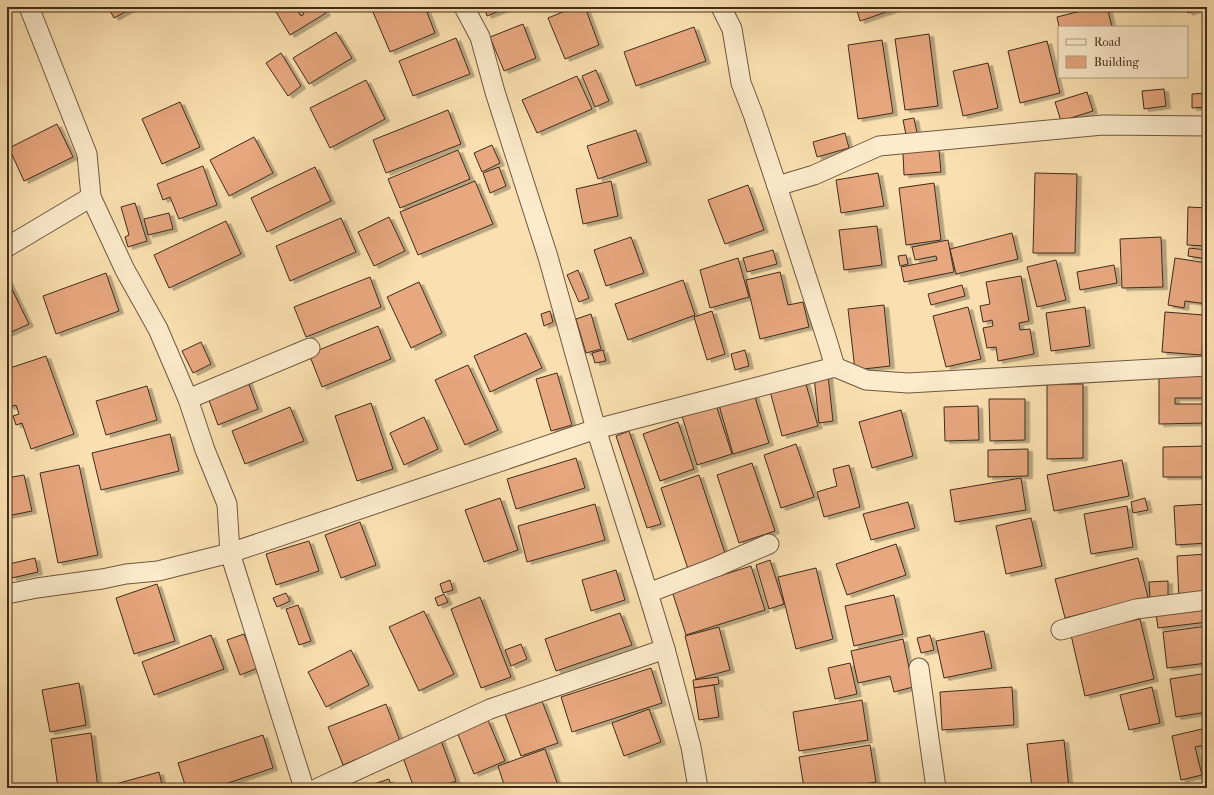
<svg xmlns="http://www.w3.org/2000/svg" width="1214" height="795" font-family="'IM FELL French Canon',serif">
<defs>
<filter id="shadow"><feDropShadow dx="4.5" dy="2.5" stdDeviation="0" flood-color="#0004"/></filter>
</defs>
<rect width="100%" height="100%" fill="#fae0b0"/>
<filter id="stains"><feTurbulence type="fractalNoise" baseFrequency=".005" numOctaves="4"/><feColorMatrix values="0 0 0 0 .2 0 0 0 0 .09 0 0 0 0 .02 0 0 0 .5 -.17"/></filter>
<radialGradient id="worn" r=".72"><stop offset=".6" stop-color="#630" stop-opacity="0"/><stop offset="1" stop-color="#630" stop-opacity=".3"/></radialGradient>
<g fill="#e7a77f" stroke="#402b1c" filter="url(#shadow)">
<polygon points="108,7 134,7 114,18"/>
<polygon points="273,7 295,7 301,16 304,14 300,7 322,7 326,13 290,35"/>
<polygon points="385,7 425,7 435,33 390,52 373,12"/>
<polygon points="484,7 509,7 487,16"/>
<polygon points="575,7 585,7 599,45 565,59 548,18"/>
<polygon points="856,7 894,7 895,9 860,21"/>
<polygon points="1097,7 1107,7 1112,27 1059,27 1057,17"/>
<polygon points="1185,7 1204,7 1188,13"/>
<polygon points="523,24 536,58 504,71 490,37"/>
<polygon points="694,27 706,61 636,86 624,52"/>
<polygon points="336,32 352,58 309,84 293,58"/>
<polygon points="929,34 938,106 905,110 895,39"/>
<polygon points="456,38 470,74 413,96 399,61"/>
<polygon points="882,40 893,113 858,119 848,45"/>
<polygon points="1047,41 1060,93 1020,103 1008,51"/>
<polygon points="281,53 301,86 288,96 266,63"/>
<polygon points="988,63 998,108 963,116 953,71"/>
<polygon points="596,70 609,101 595,107 582,76"/>
<polygon points="577,76 592,109 537,133 522,100"/>
<polygon points="366,80 385,119 330,148 310,108"/>
<polygon points="1164,89 1166,106 1144,109 1142,91"/>
<polygon points="1087,92 1093,111 1061,121 1055,102"/>
<polygon points="1205,93 1206,107 1192,108 1192,94"/>
<polygon points="180,102 200,147 162,164 142,119"/>
<polygon points="448,110 461,144 386,173 373,140"/>
<polygon points="914,118 917,133 906,135 903,120"/>
<polygon points="57,124 73,157 24,181 9,148"/>
<polygon points="636,130 647,162 598,179 587,146"/>
<polygon points="845,133 849,148 817,157 813,142"/>
<polygon points="254,137 273,173 229,196 210,160"/>
<polygon points="492,145 500,163 482,172 474,153"/>
<polygon points="458,150 470,179 400,208 388,179"/>
<polygon points="939,150 941,172 904,175 903,153"/>
<polygon points="203,166 217,205 179,219 170,197 163,200 157,184"/>
<polygon points="315,167 331,201 267,232 251,198"/>
<polygon points="499,167 506,186 490,193 483,173"/>
<polygon points="878,173 884,206 841,213 836,180"/>
<polygon points="1035,173 1077,174 1075,253 1033,253"/>
<polygon points="475,181 493,224 418,255 400,212"/>
<polygon points="611,181 618,216 583,224 576,189"/>
<polygon points="934,183 941,240 906,245 899,188"/>
<polygon points="748,185 764,230 725,244 708,200"/>
<polygon points="135,203 147,241 128,247 125,237 129,235 121,207"/>
<polygon points="1188,207 1207,208 1207,246 1187,245"/>
<polygon points="169,213 173,229 148,235 144,219"/>
<polygon points="389,217 405,251 374,266 358,232"/>
<polygon points="341,218 356,252 290,281 276,246"/>
<polygon points="226,221 241,254 169,288 154,255"/>
<polygon points="877,226 882,265 844,270 839,230"/>
<polygon points="1012,233 1018,259 956,274 950,249"/>
<polygon points="631,237 644,273 606,286 594,250"/>
<polygon points="1161,237 1163,287 1122,288 1120,239"/>
<polygon points="948,240 954,272 904,282 901,267 937,260 936,256 915,260 912,247"/>
<polygon points="1189,248 1207,250 1207,259 1188,256"/>
<polygon points="773,250 777,264 747,272 743,258"/>
<polygon points="906,255 908,264 900,266 898,256"/>
<polygon points="738,258 749,297 710,308 700,270"/>
<polygon points="1175,258 1207,263 1207,304 1185,301 1184,308 1168,305"/>
<polygon points="1056,260 1066,300 1037,307 1027,267"/>
<polygon points="1114,265 1117,283 1080,290 1077,272"/>
<polygon points="578,270 589,298 579,302 567,275"/>
<polygon points="780,272 788,305 803,302 809,327 760,339 746,280"/>
<polygon points="106,273 119,311 56,334 43,296"/>
<polygon points="1021,276 1029,321 1019,323 1020,330 1030,329 1034,354 998,361 996,347 987,348 983,328 993,326 992,320 983,322 980,306 990,304 986,282"/>
<polygon points="370,277 381,307 306,337 294,307"/>
<polygon points="7,279 29,324 7,334"/>
<polygon points="683,280 695,315 628,340 615,304"/>
<polygon points="419,282 442,333 411,348 387,297"/>
<polygon points="962,285 965,296 931,305 928,294"/>
<polygon points="884,305 890,366 855,370 848,309"/>
<polygon points="968,307 981,359 946,367 933,316"/>
<polygon points="1085,307 1090,346 1051,351 1046,313"/>
<polygon points="550,311 553,322 544,326 541,314"/>
<polygon points="712,311 725,354 707,360 694,317"/>
<polygon points="1165,312 1204,315 1202,355 1162,352"/>
<polygon points="591,314 601,349 586,353 576,319"/>
<polygon points="378,326 391,359 322,387 309,354"/>
<polygon points="526,333 542,368 490,392 474,356"/>
<polygon points="201,342 211,364 193,373 182,351"/>
<polygon points="603,350 606,361 595,363 592,353"/>
<polygon points="745,350 749,366 735,370 731,354"/>
<polygon points="46,356 74,434 31,449 22,423 16,425 13,416 19,414 16,405 9,407 7,401 7,395 12,393 7,379 7,369"/>
<polygon points="468,365 498,430 465,445 435,380"/>
<polygon points="557,373 572,425 551,431 536,379"/>
<polygon points="1205,374 1205,398 1175,398 1175,404 1205,404 1205,423 1159,424 1159,375"/>
<polygon points="828,375 833,421 819,423 814,377"/>
<polygon points="247,379 258,409 218,425 207,395"/>
<polygon points="805,381 818,426 782,436 770,391"/>
<polygon points="1047,384 1083,384 1083,458 1047,459"/>
<polygon points="147,386 157,420 106,435 96,401"/>
<polygon points="754,394 769,443 733,454 719,405"/>
<polygon points="989,399 1025,399 1025,440 990,441"/>
<polygon points="371,403 393,469 357,481 335,416"/>
<polygon points="716,405 732,454 697,465 682,416"/>
<polygon points="978,406 979,440 945,441 944,407"/>
<polygon points="290,407 304,441 245,464 232,431"/>
<polygon points="901,410 913,456 872,468 859,422"/>
<polygon points="424,417 438,449 404,465 390,433"/>
<polygon points="678,422 694,469 660,481 643,434"/>
<polygon points="629,431 661,524 647,528 616,436"/>
<polygon points="170,434 179,471 101,490 92,453"/>
<polygon points="796,444 814,497 781,508 764,455"/>
<polygon points="1207,446 1207,477 1163,477 1163,447"/>
<polygon points="1028,449 1028,476 988,477 988,450"/>
<polygon points="576,458 585,488 516,509 507,479"/>
<polygon points="1122,460 1129,496 1054,511 1047,475"/>
<polygon points="752,463 775,531 739,543 717,475"/>
<polygon points="79,465 98,555 58,563 40,473"/>
<polygon points="849,465 860,507 824,517 817,492 837,486 833,469"/>
<polygon points="24,475 32,511 7,516 7,478"/>
<polygon points="699,475 726,556 688,569 661,488"/>
<polygon points="1021,478 1026,510 955,522 950,490"/>
<polygon points="500,498 518,550 484,562 465,510"/>
<polygon points="1145,498 1148,510 1133,513 1131,502"/>
<polygon points="908,502 915,528 871,540 863,514"/>
<polygon points="595,504 605,540 527,562 518,526"/>
<polygon points="1207,504 1207,543 1176,545 1174,506"/>
<polygon points="1127,506 1133,547 1091,554 1084,514"/>
<polygon points="1031,518 1042,566 1006,574 996,526"/>
<polygon points="360,522 376,565 341,578 325,535"/>
<polygon points="309,541 319,571 276,585 266,554"/>
<polygon points="896,544 906,575 847,595 836,564"/>
<polygon points="1207,554 1207,597 1179,599 1177,556"/>
<polygon points="35,558 38,572 12,578 9,564"/>
<polygon points="1138,558 1148,597 1065,618 1055,579"/>
<polygon points="770,560 784,604 769,609 756,565"/>
<polygon points="751,566 765,610 686,635 672,591"/>
<polygon points="816,568 833,639 796,649 778,577"/>
<polygon points="616,570 625,600 591,611 582,580"/>
<polygon points="450,580 453,590 443,593 440,584"/>
<polygon points="1168,581 1168,598 1150,598 1149,582"/>
<polygon points="157,584 175,641 134,654 116,598"/>
<polygon points="286,593 290,601 277,607 273,598"/>
<polygon points="444,594 448,602 438,606 435,598"/>
<polygon points="894,595 903,634 854,646 845,606"/>
<polygon points="480,597 511,677 481,688 451,609"/>
<polygon points="298,605 311,641 299,645 286,609"/>
<polygon points="1207,608 1207,622 1158,628 1156,614"/>
<polygon points="424,611 454,674 419,691 389,627"/>
<polygon points="620,613 632,645 556,671 545,639"/>
<polygon points="1140,619 1154,679 1085,696 1071,635"/>
<polygon points="1207,626 1207,663 1167,668 1163,632"/>
<polygon points="719,627 730,670 696,679 685,636"/>
<polygon points="984,631 992,668 944,678 936,641"/>
<polygon points="244,634 258,668 240,675 227,640"/>
<polygon points="211,635 224,669 154,695 142,662"/>
<polygon points="930,635 934,650 921,653 917,638"/>
<polygon points="903,639 913,687 894,692 890,676 858,683 851,651"/>
<polygon points="521,644 527,659 511,666 505,650"/>
<polygon points="351,650 369,685 326,707 308,672"/>
<polygon points="850,663 857,694 835,699 828,668"/>
<polygon points="651,668 662,703 572,732 561,697"/>
<polygon points="1207,673 1207,712 1176,717 1170,679"/>
<polygon points="718,677 719,684 694,688 693,680"/>
<polygon points="79,683 86,725 50,732 42,690"/>
<polygon points="714,685 719,717 699,720 694,688"/>
<polygon points="1012,687 1014,725 942,730 940,692"/>
<polygon points="1152,687 1160,723 1129,730 1120,695"/>
<polygon points="862,700 868,740 799,751 793,712"/>
<polygon points="542,701 558,743 521,756 505,714"/>
<polygon points="386,704 400,741 343,765 328,727"/>
<polygon points="649,709 661,742 624,756 612,723"/>
<polygon points="488,720 505,761 474,774 457,732"/>
<polygon points="1202,729 1205,745 1195,747 1202,775 1181,780 1172,736"/>
<polygon points="91,733 98,788 58,788 51,739"/>
<polygon points="263,735 273,768 213,788 186,788 178,763"/>
<polygon points="440,738 456,781 437,788 414,788 401,752"/>
<polygon points="1064,740 1069,788 1032,788 1027,744"/>
<polygon points="870,745 876,782 842,788 804,788 799,757"/>
<polygon points="545,749 559,788 505,788 498,766"/>
<polygon points="159,772 163,788 113,788 112,785"/>
<polygon points="389,779 392,788 361,788"/>
<polygon points="917,784 917,788 903,788 903,786"/>
<polygon points="1207,784 1207,788 1189,788"/>
</g>
<g fill="none" stroke-linecap="round" stroke-linejoin="round">
<g stroke="#6e5841" stroke-width="21">
<g id="minor">
<polyline points="29,7 87,154 91,197 125,270 158,329 188,399 205,450 227,504 230,553 304,788"/>
<polyline points="464,7 480,37 495,92 548,257 596,429 648,593 665,649 691,747 698,788"/>
<polyline points="721,7 732,29 741,83 753,114 777,186 827,340 835,367"/>
<polyline points="777,186 814,175 879,146 1103,125 1207,126"/>
<polyline points="7,247 91,197"/>
<polyline points="188,399 310,348"/>
<polyline points="648,593 716,567 769,544"/>
<polyline points="7,594 37,588 102,579 126,574 158,571 230,553 596,429 835,367 866,380 908,383 1207,366"/>
<polyline points="1061,630 1136,609 1207,600"/>
<polyline points="919,668 936,788"/>
<polyline points="318,788 490,709 665,649"/>
</g>
</g>
<use href="#minor" stroke="#fcebcc" stroke-width="19"/>
</g>
<rect width="1214" height="795" fill="none" stroke="#fae0b0" stroke-width="24"/>
<rect x="8" y="8" width="1198" height="779" fill="none" stroke="#402b1c" stroke-width="2"/>
<rect x="12" y="12" width="1190" height="771" fill="none" stroke="#402b1c"/>
<rect x="1058" y="26" width="130" height="52" fill="#fcebcc" stroke="#b19e86"/>
<rect x="1066" y="39" width="20" height="6" fill="#fcebcc" stroke="#b19e86"/>
<text x="1094" y="46" font-size="12" fill="#402b1c">Road</text>
<rect x="1066" y="56" width="20" height="12" fill="#e7a77f" stroke="#b19e86"/>
<text x="1094" y="66" font-size="12" fill="#402b1c">Building</text>
<rect width="100%" height="100%" filter="url(#stains)"/>
<rect width="100%" height="100%" fill="url(#worn)"/>
</svg>
